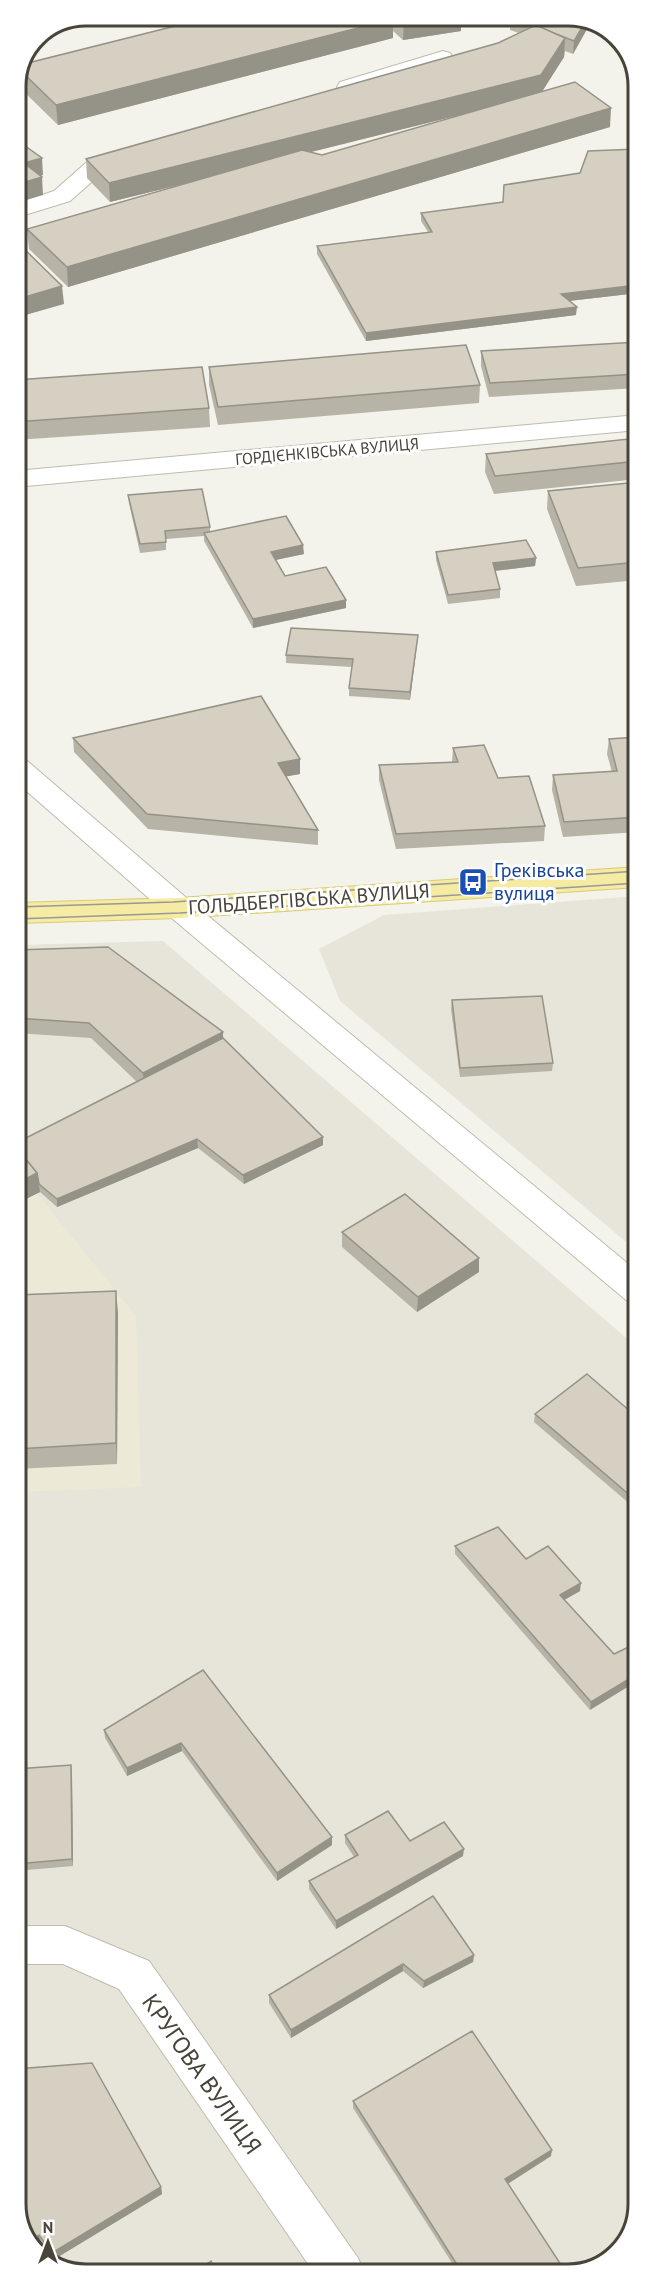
<svg xmlns="http://www.w3.org/2000/svg" width="654" height="2290" font-family="'PT Sans',sans-serif">
<rect width="100%" height="100%" fill="#f4f3eb"/>
<g fill="#e7e5d9">
<polygon points="638,896 638,1252 340,1001 319,949 384,915"/>
<polygon points="163,941 638,1348 639,2205 622,2251 582,2274 81,2275 39,2258 16,2218 16,945"/>
</g>
<polygon fill="#ece9d6" points="16,1167 136,1316 141,1487 16,1492"/>
<g fill="none" stroke-linecap="round" stroke-linejoin="round">
<g stroke="#bfbcae" stroke-width="2">
<g id="minor">
<polygon points="443,51 450,53 453,57 450,61 348,93 340,92 337,87 340,82"/>
<polygon points="127,149 135,151 138,156 135,161 104,171 70,201 15,218 15,204 54,191 88,161"/>
<polygon points="638,415 638,430 15,487 15,471"/>
<polygon points="15,756 25,759 190,901 638,1272 638,1304 626,1300 168,915 15,781"/>
<polygon points="16,1926 65,1926 149,1961 358,2258 365,2274 315,2274 119,1989 63,1964 16,1964"/>
</g>
</g>
<g stroke="#dacb73" stroke-width="2">
<polygon id="major" points="638,867 638,887 179,918 16,923 16,903 179,898"/>
</g>
<use href="#minor" fill="#fff" fill-rule="evenodd"/>
<use href="#major" fill="#f5eba2" fill-rule="evenodd"/>
<g stroke="#989898" stroke-width="1.5">
<polyline points="16,907 173,902 638,871"/>
<polyline points="16,919 180,913 638,883"/>
</g>
</g>
<g fill="#b7b3a6" fill-rule="evenodd">
<polygon points="219,15 461,15 461,31 403,40 393,31 393,38 58,125 17,85 17,81 24,64"/>
<path d="M510 16H577L591 22 573 54 565 51 564 57 542 91 610 127 68 287 29 249 27 229 192 182 110 202 87 178 86 159 498 43 519 33 510 30ZM467 113 322 155 310 152Z"/>
<polygon points="421,213 638,293 569,301 576,315 366,341 317,254 317,246 428,232 421,221"/>
<polygon points="637,293 638,293 638,318 635,311"/>
<polygon points="638,342 638,388 489,397 481,366 481,351"/>
<polygon points="209,367 480,385 479,403 218,425 209,385"/>
<polygon points="15,380 209,408 210,427 15,440"/>
<polygon points="638,438 638,479 494,494 485,472 486,454"/>
<polygon points="638,482 638,580 576,586 547,509 548,491"/>
<polygon points="128,495 210,527 210,532 304,554 275,560 285,576 346,600 346,608 253,628 204,541 204,536 166,539 166,550 140,553 129,503"/>
<polygon points="436,552 536,558 535,566 495,571 500,589 500,598 448,604 436,560"/>
<polygon points="417,644 410,700 349,696 349,688 352,667 286,663 286,655"/>
<polygon points="638,737 638,832 563,837 552,790 553,775 612,772 607,754 609,739"/>
<polygon points="73,738 300,774 286,776 318,830 318,845 148,829 74,752"/>
<polygon points="453,748 498,778 545,826 544,841 396,849 379,780 379,765 452,762"/>
<polygon points="16,950 223,1032 223,1038 323,1137 323,1145 244,1184 198,1148 57,1207 40,1192 16,1204 16,1143 137,1082 91,1038 16,1033"/>
<polygon points="452,1000 553,1063 552,1071 460,1077 451,1009"/>
<polygon points="342,1232 479,1258 479,1272 417,1312 342,1247"/>
<polygon points="16,1295 118,1312 117,1464 16,1469"/>
<polygon points="535,1414 638,1418 639,1499 631,1505 534,1422"/>
<polygon points="455,1546 526,1559 580,1591 564,1600 614,1654 590,1710 455,1554"/>
<polygon points="203,1670 332,1845 277,1881 182,1751 127,1776 105,1738 104,1730"/>
<polygon points="71,1765 72,1773 73,1866 16,1871 16,1769"/>
<polygon points="345,1835 410,1841 463,1856 336,1929 309,1889 309,1881 354,1857 345,1843"/>
<polygon points="433,1896 474,1955 473,1962 423,1988 403,1971 291,2038 269,2003 269,1995"/>
<polygon points="16,2069 161,2187 162,2194 53,2260 41,2242 16,2198"/>
<polygon points="353,2101 551,2156 508,2184 567,2274 459,2274 353,2108"/>
</g>
<g fill="#959287">
<polygon points="454,15 461,15 461,31 403,40 404,23"/>
<polygon points="393,19 393,38 58,125 56,105"/>
<polygon points="586,20 591,22 573,54 574,41"/>
<polygon points="565,38 564,57 540,95 110,202 109,183"/>
<polygon points="611,108 610,127 68,287 67,267"/>
<polygon points="42,158 43,175 26,181 24,163"/>
<polygon points="42,177 43,195 15,203 15,185"/>
<polygon points="638,285 638,293 560,302 561,294"/>
<polygon points="62,286 64,304 15,318 15,300"/>
<polygon points="577,307 576,315 366,341 366,333"/>
<polygon points="303,545 304,554 271,561 271,552"/>
<polygon points="536,558 535,566 493,571 493,563"/>
<polygon points="346,600 346,608 253,628 253,619"/>
<polygon points="418,635 417,644 410,700 410,692"/>
<polygon points="300,759 300,774 278,778 278,763"/>
<polygon points="223,1032 223,1047 144,1088 143,1073"/>
<polygon points="323,1137 323,1145 244,1184 243,1175"/>
<polygon points="197,1139 198,1148 57,1207 57,1199"/>
<polygon points="37,1173 40,1192 16,1204 16,1184"/>
<polygon points="479,1258 479,1272 417,1312 418,1297"/>
<polygon points="116,1291 118,1312 117,1464 116,1443"/>
<polygon points="639,1492 639,1499 631,1505 632,1497"/>
<polygon points="581,1583 580,1591 559,1603 560,1595"/>
<polygon points="639,1673 639,1680 590,1710 591,1702"/>
<polygon points="181,1743 182,1751 127,1776 127,1768"/>
<polygon points="71,1765 72,1773 73,1866 72,1859"/>
<polygon points="332,1837 332,1845 277,1881 277,1873"/>
<polygon points="464,1849 463,1856 336,1929 336,1921"/>
<polygon points="474,1955 473,1962 423,1988 424,1981"/>
<polygon points="403,1964 403,1971 291,2038 291,2030"/>
<polygon points="552,2150 551,2156 504,2186 505,2179"/>
<polygon points="161,2187 162,2194 53,2260 52,2253"/>
<polygon points="39,2235 41,2242 33,2247 30,2242"/>
</g>
<g fill="#d5d0c1" stroke="#959287" stroke-width="1.5">
<polygon points="219,15 389,15 393,19 56,105 21,71 24,64"/>
<polygon points="395,15 454,15 404,23"/>
<polygon points="511,15 577,16 586,20 574,41 510,16"/>
<polygon points="536,25 565,38 541,75 109,183 86,159 498,43"/>
<polygon points="575,82 611,108 67,267 27,229 302,150 322,155"/>
<polygon points="21,143 42,158 24,163 42,177 15,185 15,145"/>
<polygon points="638,149 638,285 561,294 577,307 366,333 317,246 432,232 421,213 503,202 504,185 580,173 588,151"/>
<polygon points="15,240 62,286 15,300"/>
<polygon points="638,342 638,374 490,383 481,351"/>
<polygon points="466,345 480,385 218,407 209,367"/>
<polygon points="202,367 209,408 15,422 15,380"/>
<polygon points="638,438 638,461 495,476 486,454"/>
<polygon points="638,482 638,562 578,568 548,491"/>
<polygon points="202,489 210,527 165,531 166,542 140,544 128,495"/>
<polygon points="286,516 303,545 271,552 285,576 326,567 346,600 253,619 204,533"/>
<polygon points="526,540 536,558 493,563 500,589 448,595 436,552"/>
<polygon points="291,628 418,635 410,692 349,688 353,659 286,655"/>
<polygon points="261,696 300,759 278,763 318,830 147,814 73,738"/>
<polygon points="638,737 638,817 564,822 553,775 617,771 609,739"/>
<polygon points="484,745 498,778 529,776 545,826 396,834 379,765 458,762 453,748"/>
<polygon points="108,947 223,1032 143,1073 89,1023 16,1018 16,950"/>
<polygon points="542,996 553,1063 460,1068 452,1000"/>
<polygon points="223,1038 323,1137 243,1175 197,1139 57,1199 39,1184 37,1173 16,1147 16,1143"/>
<polygon points="16,1147 37,1173 16,1184"/>
<polygon points="405,1194 479,1258 418,1297 342,1232"/>
<polygon points="116,1291 116,1443 16,1449 16,1295"/>
<polygon points="587,1374 638,1418 639,1492 632,1497 535,1414"/>
<polygon points="498,1527 526,1559 548,1546 581,1583 560,1595 614,1654 635,1644 639,1648 639,1673 591,1702 455,1546"/>
<polygon points="203,1670 332,1837 277,1873 181,1743 127,1768 104,1730"/>
<polygon points="71,1765 72,1859 16,1864 16,1769"/>
<polygon points="388,1811 410,1841 444,1822 464,1849 336,1921 309,1881 358,1855 345,1835"/>
<polygon points="433,1896 474,1955 424,1981 403,1964 291,2030 269,1995"/>
<polygon points="472,2031 552,2150 505,2179 567,2274 463,2274 353,2101"/>
<polygon points="92,2063 161,2187 52,2253 39,2235 30,2242 16,2218 16,2199 18,2198 16,2194 16,2069"/>
<polygon points="211,2261 218,2274 191,2275"/>
</g>
<defs>
<g id="bus-square" transform="scale(1.5)"><rect x="-9" y="-9" width="18" height="18" rx="4" fill="#1a4fb4" stroke="#fff"/><path d="M-5-6H5V4H4V6H2V4H-2V6H-4V4H-5ZM-3.5-4V0h7V-4ZM-3.5 1.2v1.5H-2V1.2ZM2 1.2v1.5H3.5V1.2Z" fill="#fff"/></g>
</defs>
<g fill-rule="evenodd">
<use href="#bus-square" x="473" y="882"/>
</g>
<g text-anchor="middle" dominant-baseline="central" stroke-width="6" stroke-linejoin="round" paint-order="stroke">
<g font-size="16" fill="#484439" stroke="#fff">
<text transform="translate(327 451) rotate(-5)">ГОРДІЄНКІВСЬКА ВУЛИЦЯ</text>
</g>
<g font-size="20" fill="#164399" stroke="#fff" text-anchor="start">
<text x="494" y="870">Греківська<tspan x="494" dy="23">вулиця</tspan></text>
</g>
<g font-size="20" fill="#484439" stroke="#fff">
<text transform="translate(309 899) rotate(-4)">ГОЛЬДБЕРГІВСЬКА ВУЛИЦЯ</text>
</g>
<g font-size="24" fill="#484439" stroke="#fff">
<text transform="translate(202 2074) rotate(55)">КРУГОВА ВУЛИЦЯ</text>
</g>
</g>
<path d="M0 0H654V2290H0ZM86 26H568A60 60 0 0 1 628 86V2204A60 60 0 0 1 568 2264H86A60 60 0 0 1 26 2204V86A60 60 0 0 1 86 26Z" fill="#fff" fill-rule="evenodd"/>
<path fill="none" stroke="#484439" stroke-width="3" d="M86 26H568A60 60 0 0 1 628 86V2204A60 60 0 0 1 568 2264H86A60 60 0 0 1 26 2204V86A60 60 0 0 1 86 26Z"/>
<g transform="translate(48 2242)" stroke="#ffffff" stroke-width="4.5" paint-order="stroke">
<path d="M0-4.5L10 22L0 15L-10 22Z" fill="#484439"/>
<text y="-9" font-size="16" font-weight="bold" text-anchor="middle" fill="#484439">N</text>
</g>
</svg>
